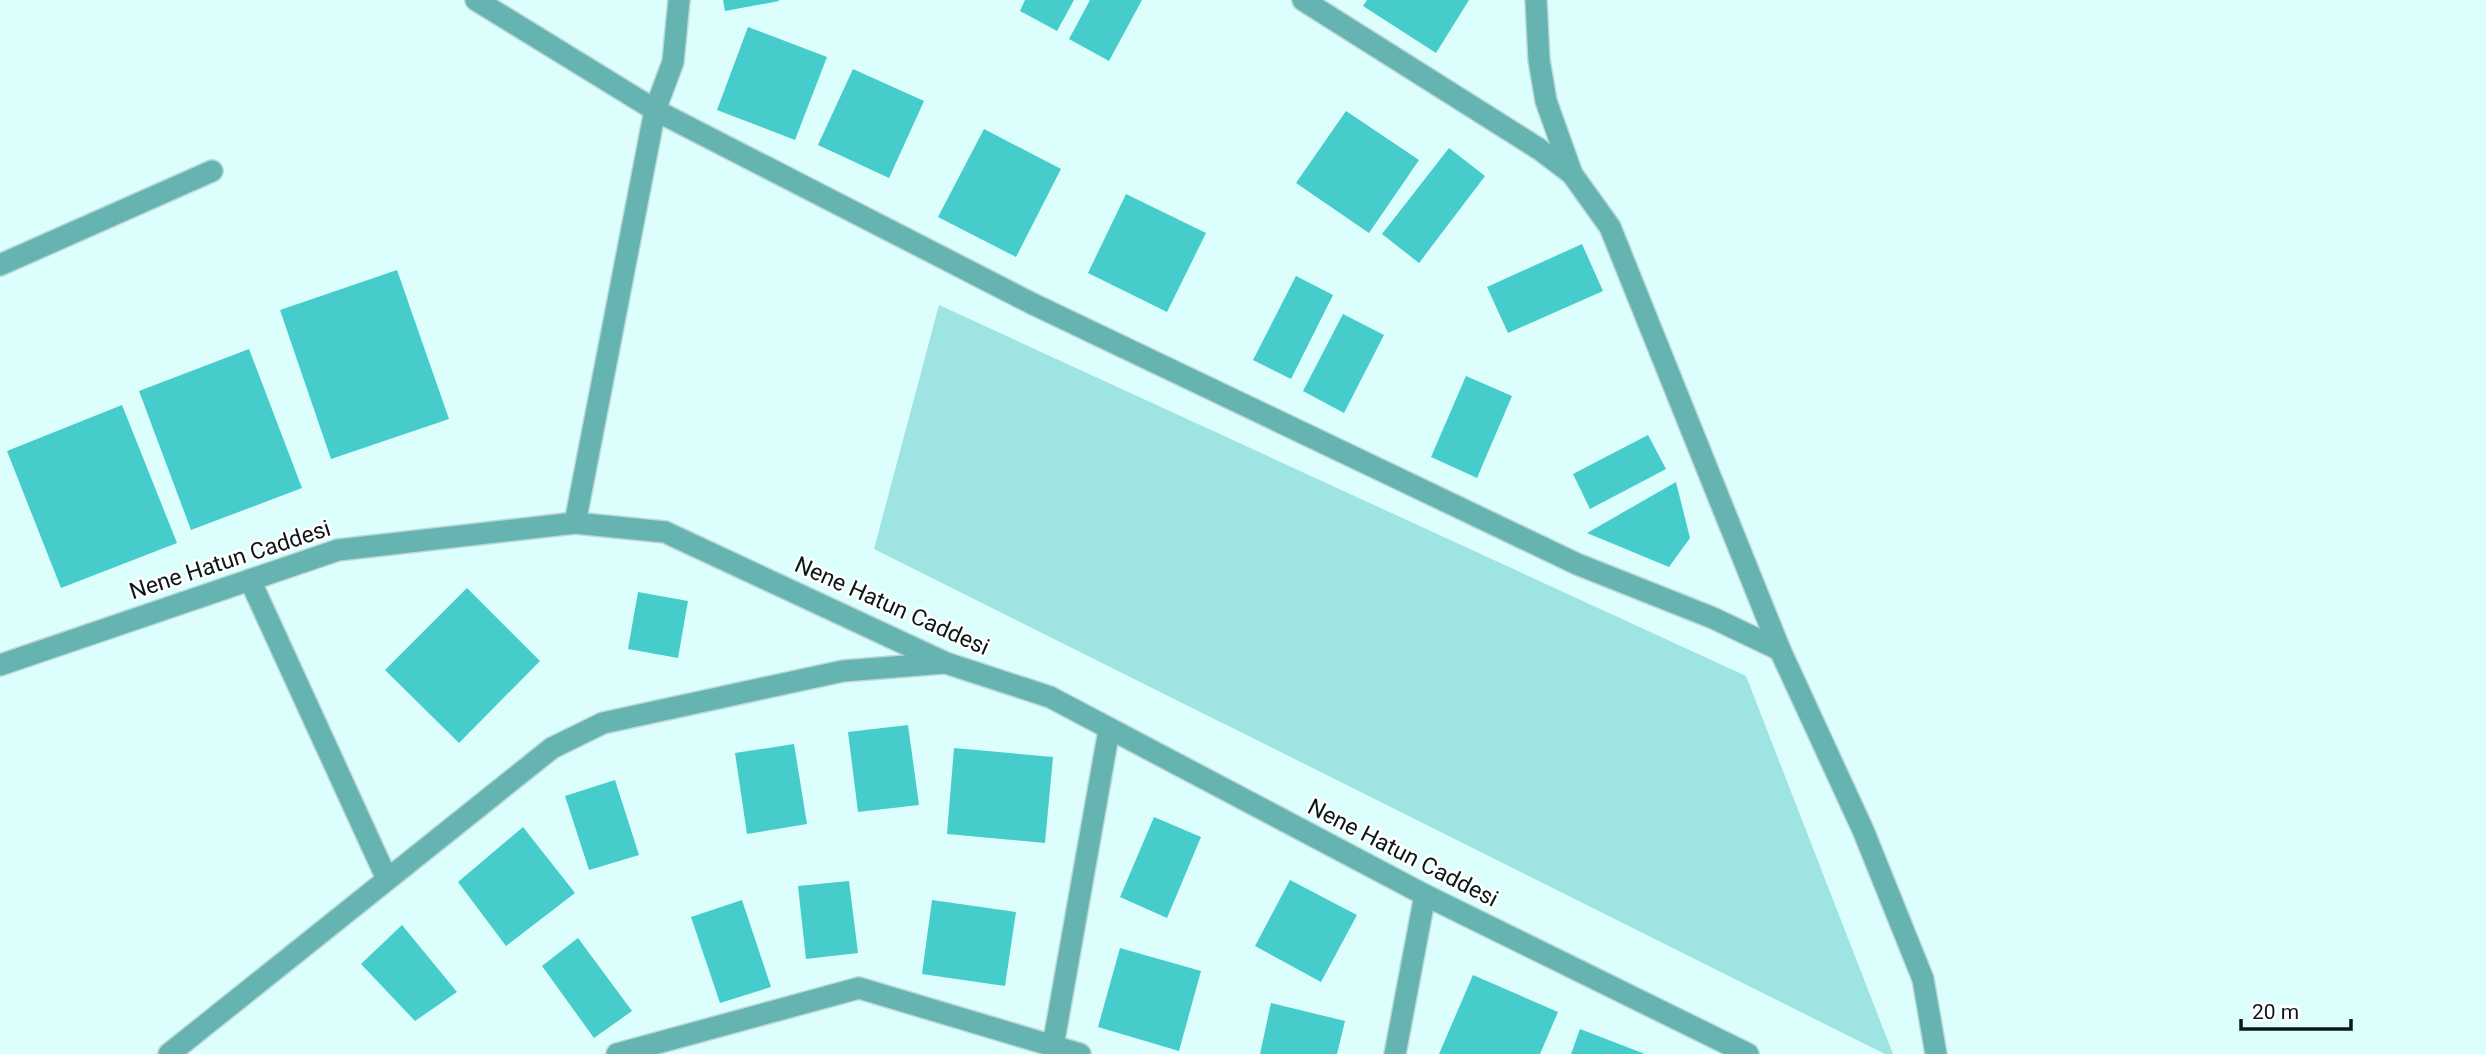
<svg xmlns="http://www.w3.org/2000/svg" width="2486" height="1054" font-family="Roboto,sans-serif">
<rect width="100%" height="100%" fill="#dcfefc"/>
<polygon fill="#9de4e2" points="939,305 1746,676 1893,1054 1885,1054 874,549"/>
<g fill="#46ccca">
<polygon points="723,0 779,0 779,1 725,11"/>
<polygon points="1025,0 1074,0 1057,31 1020,11"/>
<polygon points="1090,0 1142,0 1109,61 1069,39"/>
<polygon points="1367,0 1469,0 1436,53 1363,6"/>
<polygon points="748,27 827,57 795,140 717,110"/>
<polygon points="853,69 924,101 889,178 818,145"/>
<polygon points="1346,111 1419,160 1369,233 1296,183"/>
<polygon points="984,129 1061,169 1016,257 938,217"/>
<polygon points="1449,148 1485,176 1419,263 1382,234"/>
<polygon points="1126,194 1206,233 1167,312 1088,273"/>
<polygon points="1582,244 1603,291 1508,333 1487,287"/>
<polygon points="397,270 449,419 331,459 280,310"/>
<polygon points="1296,276 1333,295 1291,379 1253,360"/>
<polygon points="1343,314 1384,335 1344,413 1303,391"/>
<polygon points="249,349 302,488 191,530 139,391"/>
<polygon points="1466,376 1512,396 1477,478 1431,457"/>
<polygon points="122,405 177,543 61,588 7,451"/>
<polygon points="1648,435 1666,469 1590,509 1573,474"/>
<polygon points="1676,482 1690,538 1669,567 1587,533"/>
<polygon points="467,588 540,661 459,743 385,670"/>
<polygon points="638,592 688,601 678,658 628,649"/>
<polygon points="908,725 919,805 858,812 848,732"/>
<polygon points="794,744 807,824 747,834 735,753"/>
<polygon points="954,748 1053,757 1045,843 947,834"/>
<polygon points="615,780 639,855 589,870 565,796"/>
<polygon points="1154,817 1201,837 1167,918 1120,897"/>
<polygon points="523,827 575,893 506,946 458,882"/>
<polygon points="1290,880 1357,915 1321,982 1255,946"/>
<polygon points="849,881 858,953 806,959 798,886"/>
<polygon points="742,900 771,987 720,1003 691,917"/>
<polygon points="932,900 1016,912 1005,986 922,974"/>
<polygon points="402,925 457,992 415,1021 361,964"/>
<polygon points="578,938 632,1011 594,1038 542,966"/>
<polygon points="1120,948 1201,971 1179,1051 1098,1027"/>
<polygon points="1473,975 1558,1012 1540,1054 1439,1054"/>
<polygon points="1271,1003 1345,1021 1337,1054 1260,1054"/>
<polygon points="1580,1029 1645,1054 1571,1054"/>
</g>
<g fill="none" stroke-linecap="round" stroke-linejoin="round">
<g stroke="#bbd9d7" stroke-width="24">
<g id="minor">
<polyline points="476,0 655,110 1031,303 1577,564 1713,618 1780,650"/>
<polyline points="1303,0 1539,149 1572,174"/>
<polyline points="1536,0 1539,60 1546,101 1572,174 1610,227 1780,650 1863,830 1923,979 1936,1054"/>
<polyline points="0,265 212,171"/>
<polyline points="575,523 655,110 673,62 679,0"/>
<polyline points="250,580 387,879"/>
<polyline points="0,665 338,550 575,523 665,532 946,663 1050,697 1425,895 1748,1054"/>
<polyline points="1053,1046 1109,730"/>
<polyline points="169,1054 552,748 603,723 843,671 944,663"/>
<polyline points="617,1054 859,988 1080,1054"/>
<polyline points="1395,1054 1425,895"/>
</g>
</g>
<use href="#minor" stroke="#65b4b2" stroke-width="21"/>
</g>
<g text-anchor="middle" dominant-baseline="central" stroke-width="5" stroke-linejoin="round" paint-order="stroke">
<g font-size="23" fill="#0c1817" stroke="#fff">
<text transform="translate(230 560) rotate(-18)">Nene Hatun Caddesi</text>
<text transform="translate(892 606) rotate(24)">Nene Hatun Caddesi</text>
<text transform="translate(1403 853) rotate(27)">Nene Hatun Caddesi</text>
</g>
</g>
<path d="M2241 1019v10h110v-10" fill="none" stroke="#0c1817" stroke-width="3.5"/>
<text x="2252" y="1019" font-size="21" fill="#0c1817" stroke="#ffffff" stroke-width="5" paint-order="stroke">20 m</text>
</svg>
